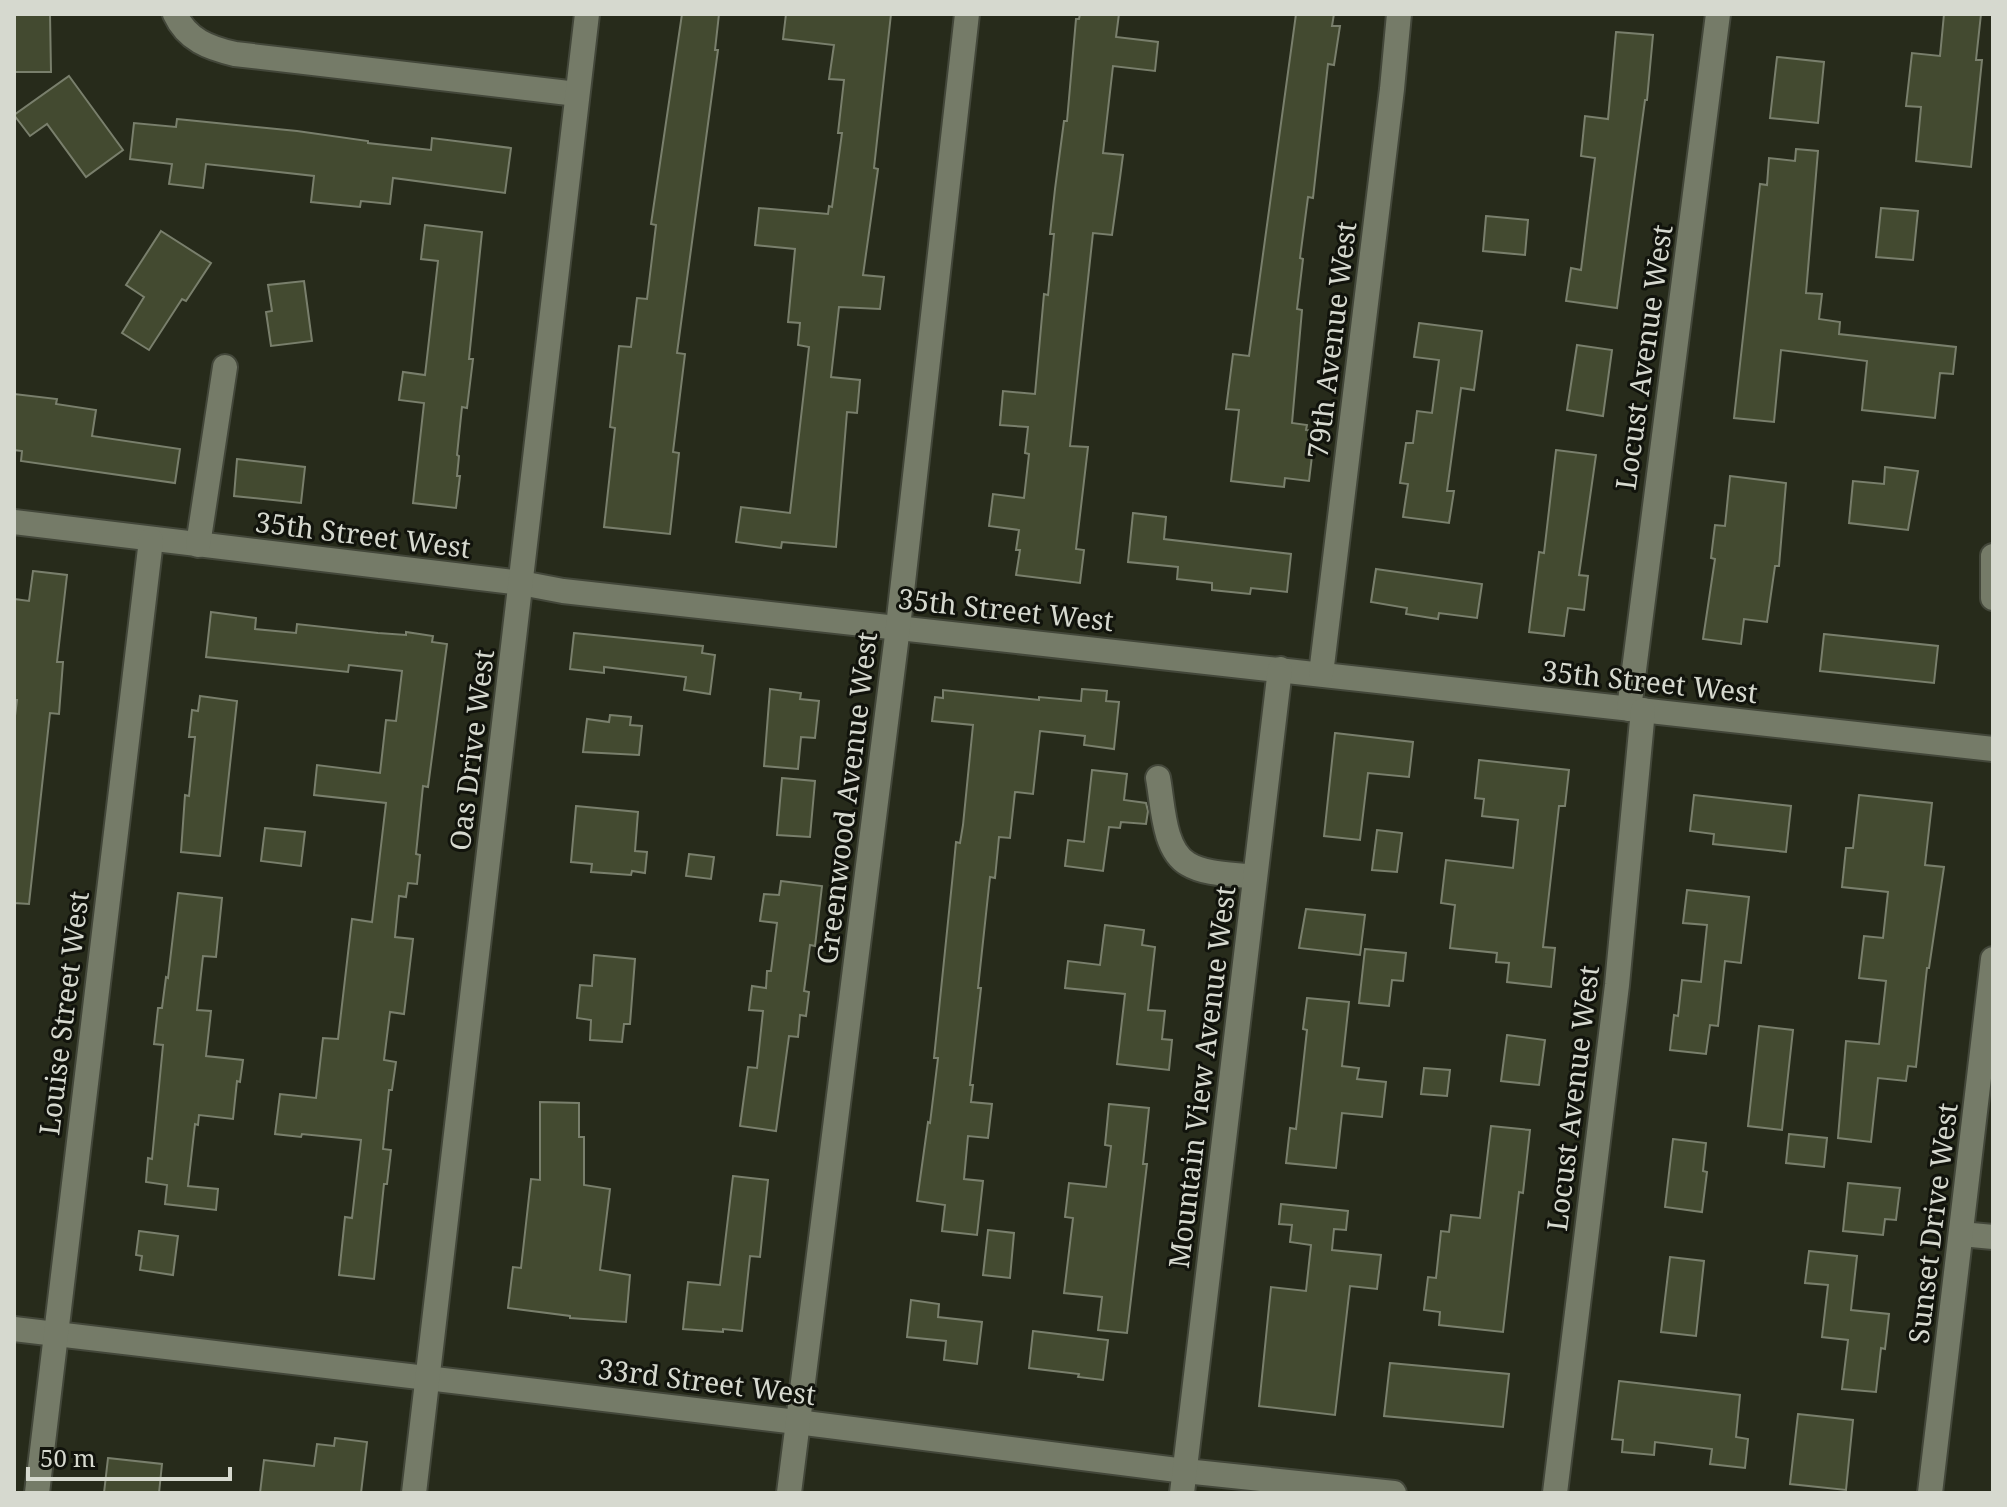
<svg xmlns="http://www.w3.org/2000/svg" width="2007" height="1507" font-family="'Noto Serif',serif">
<rect width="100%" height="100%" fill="#272b1b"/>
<g fill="#434a30" stroke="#797f6c" stroke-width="2">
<polygon points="14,14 50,14 51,72 14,72"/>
<polygon points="682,14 719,14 715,50 718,50 677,353 685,354 673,452 679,453 670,534 604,527 615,428 610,427 619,346 631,347 637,298 647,299 656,225 651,224"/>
<polygon points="786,14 891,14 874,168 878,169 863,275 884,277 880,309 839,307 831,377 860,380 857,413 847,412 836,547 782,542 781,548 736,542 741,507 790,513 809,347 798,345 800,323 788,322 795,249 755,245 759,208 828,214 829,206 832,207 842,133 838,133 844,80 829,79 834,45 783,39"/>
<polygon points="1080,14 1119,14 1116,37 1158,42 1155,71 1113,66 1103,153 1123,155 1120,178 1112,235 1093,233 1070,446 1088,447 1076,549 1084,550 1080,583 1016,575 1020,550 1016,550 1019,530 989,526 993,494 1024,498 1029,454 1025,453 1028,427 1000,425 1003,391 1035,394 1044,294 1048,295 1054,234 1050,234 1055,189 1064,121 1067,121 1076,19 1079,19"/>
<polygon points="1296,14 1334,14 1332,26 1340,26 1334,65 1328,64 1313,198 1308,197 1300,258 1303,259 1297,309 1302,310 1292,423 1307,425 1306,430 1315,431 1309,481 1285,478 1284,487 1231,481 1239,410 1226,409 1233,354 1249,356"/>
<polygon points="1944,14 1981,14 1976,60 1982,60 1971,167 1916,161 1921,107 1906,106 1912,53 1940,56"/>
<polygon points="1616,32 1653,35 1647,100 1645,100 1617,308 1566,301 1571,268 1581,270 1595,158 1581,156 1585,116 1608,119"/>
<polygon points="1777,57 1824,62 1818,123 1770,118"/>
<polygon points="69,76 123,150 86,177 47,124 30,136 14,115"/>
<polygon points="177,119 297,131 368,141 368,143 431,150 432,138 511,148 505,193 393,178 390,204 361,201 360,207 311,202 314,176 206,164 203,188 169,184 172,164 130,159 134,123 176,127"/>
<polygon points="1796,149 1818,151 1806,293 1822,294 1819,319 1840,322 1839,334 1956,347 1953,374 1940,373 1935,418 1862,410 1867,361 1781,350 1774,422 1734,418 1760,184 1767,185 1769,158 1795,161"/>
<polygon points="1881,208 1918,211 1913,260 1876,257"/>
<polygon points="1486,216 1528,220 1525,255 1483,251"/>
<polygon points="425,225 482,232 469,359 473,359 467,408 462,407 457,455 459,456 457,476 460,476 456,508 413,503 424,403 399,400 403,372 425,375 438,261 421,259"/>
<polygon points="161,231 211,263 186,301 182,299 149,350 122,333 144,297 126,285"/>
<polygon points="304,281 312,341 271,346 266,312 272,311 268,285"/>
<polygon points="1419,323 1482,331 1474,390 1461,388 1447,491 1454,491 1449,523 1403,517 1408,484 1400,483 1406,443 1413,443 1417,411 1432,413 1439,360 1414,357"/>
<polygon points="1577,345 1612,350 1603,416 1567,410"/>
<polygon points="14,394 57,399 56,404 96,410 92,436 180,449 175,483 21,461 22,451 14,450"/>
<polygon points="1556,450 1596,455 1579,575 1588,576 1584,610 1568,608 1564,636 1529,632 1539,552 1544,553"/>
<polygon points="237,459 305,467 301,503 234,496"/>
<polygon points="1885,467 1918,471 1908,530 1849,523 1853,481 1884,484"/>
<polygon points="1730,476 1786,483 1779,566 1775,566 1767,622 1744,619 1741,644 1703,639 1715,559 1711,558 1715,525 1725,526"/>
<polygon points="1133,513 1166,517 1164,539 1291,554 1287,592 1251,588 1250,594 1212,590 1212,583 1177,579 1178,567 1128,562"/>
<polygon points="1376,569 1482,584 1477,618 1439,613 1438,619 1406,614 1407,608 1371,602"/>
<polygon points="33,571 67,575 57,662 63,662 59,714 50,713 29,904 14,903 14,724 17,700 14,700 14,599 29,601"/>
<polygon points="211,612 256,618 255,629 296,633 297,624 378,633 406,635 406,632 433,636 432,642 447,644 428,787 423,786 416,854 420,855 417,884 408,883 406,897 399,896 395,937 413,939 404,1014 390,1012 384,1060 396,1062 392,1090 389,1090 383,1149 391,1150 387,1184 384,1184 374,1279 339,1275 345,1217 352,1218 361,1140 302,1134 301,1137 275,1134 280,1094 316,1098 323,1038 338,1039 352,919 372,922 386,803 314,795 317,765 380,773 386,720 396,721 402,671 349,665 348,672 206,657"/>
<polygon points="574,633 703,646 702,653 715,655 710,694 684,690 686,677 604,667 604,673 570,669"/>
<polygon points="1824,634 1938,646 1934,683 1820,671"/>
<polygon points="770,689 801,693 800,699 819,701 815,738 801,737 798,769 764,766"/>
<polygon points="1082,689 1107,691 1106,701 1119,702 1114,749 1084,745 1085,736 1040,731 1033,794 1015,792 1010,838 999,837 995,878 990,877 978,988 981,988 970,1085 973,1085 971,1102 992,1104 988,1138 968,1136 964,1179 983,1181 977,1235 942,1231 945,1205 917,1201 928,1122 930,1123 938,1058 934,1058 953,873 956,842 960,843 963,825 973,725 932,721 935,697 943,698 943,690 1039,700 1039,697 1081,701"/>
<polygon points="200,696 237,701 220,856 181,852 185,795 189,796 195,737 189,737 192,710 198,711"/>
<polygon points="610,715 631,717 630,725 642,726 639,755 583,752 587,719 609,722"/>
<polygon points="1335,733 1413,742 1409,777 1368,773 1360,840 1324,836"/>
<polygon points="1479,760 1569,770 1565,806 1559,806 1543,947 1555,948 1551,987 1507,982 1509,963 1496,962 1497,953 1450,948 1455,905 1441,903 1446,860 1513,868 1518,820 1482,816 1484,799 1475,798"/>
<polygon points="1092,770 1127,774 1124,800 1146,803 1148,811 1146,824 1121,822 1120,828 1109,827 1103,871 1065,866 1068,840 1084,842"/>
<polygon points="782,778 815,781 810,837 777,835"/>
<polygon points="1694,795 1791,806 1786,852 1713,844 1714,834 1690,831"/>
<polygon points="1859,795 1932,803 1925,865 1944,867 1929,968 1927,968 1916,1067 1908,1066 1906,1081 1878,1078 1871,1142 1838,1138 1846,1041 1879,1044 1886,981 1859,978 1864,936 1883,938 1888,892 1842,887 1846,848 1853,848"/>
<polygon points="576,806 638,812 635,851 647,852 645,873 632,871 631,875 591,872 592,864 571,862"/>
<polygon points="265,828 305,832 301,866 261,861"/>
<polygon points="1377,830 1402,833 1397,872 1372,870"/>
<polygon points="689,854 714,857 711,879 686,876"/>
<polygon points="781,881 822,886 815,946 810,945 804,991 809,992 806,1016 800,1015 798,1037 789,1036 776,1131 740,1126 748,1067 757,1068 763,1011 749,1010 752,986 766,988 767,971 771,971 777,923 760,921 764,894 779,895"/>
<polygon points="1687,890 1749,897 1741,963 1725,961 1718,1026 1710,1025 1706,1054 1670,1050 1674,1015 1678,1016 1682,980 1701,982 1707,925 1683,923"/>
<polygon points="178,893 222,898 216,957 203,956 197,1010 211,1011 206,1056 243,1060 240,1082 237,1081 233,1119 199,1115 198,1125 195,1124 188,1186 218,1189 216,1210 165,1204 167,1185 146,1182 148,1158 152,1159 163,1045 154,1044 158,1008 162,1008 166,977 168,978"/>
<polygon points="1306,909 1365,915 1360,955 1299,948"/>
<polygon points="1105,925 1144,930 1142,945 1155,947 1148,1010 1165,1011 1162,1039 1172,1040 1169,1070 1117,1064 1125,994 1065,988 1068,961 1100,965"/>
<polygon points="1365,949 1406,953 1403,981 1392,980 1389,1006 1359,1003"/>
<polygon points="594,955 635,959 630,1024 624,1024 622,1042 590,1040 591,1020 577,1018 580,985 592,986"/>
<polygon points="1307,998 1349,1002 1342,1066 1359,1068 1357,1079 1386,1082 1382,1117 1342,1113 1336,1168 1286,1163 1290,1128 1296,1129 1307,1030 1303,1029"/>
<polygon points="1759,1026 1793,1030 1782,1130 1748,1126"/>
<polygon points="1507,1035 1545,1040 1539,1085 1501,1081"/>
<polygon points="1424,1068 1450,1070 1447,1096 1421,1094"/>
<polygon points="540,1102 579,1103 579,1137 584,1137 584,1185 610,1189 600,1270 630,1275 626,1322 570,1318 570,1316 508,1308 513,1267 521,1268 531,1179 540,1180"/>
<polygon points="1109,1104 1149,1108 1143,1164 1147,1164 1127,1333 1098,1330 1102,1297 1064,1293 1073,1218 1065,1217 1069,1183 1106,1187 1111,1146 1105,1145"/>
<polygon points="1491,1126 1530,1130 1523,1193 1519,1192 1503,1332 1439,1325 1440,1312 1424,1310 1428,1277 1436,1278 1441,1231 1449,1232 1451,1215 1480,1218"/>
<polygon points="1789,1134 1827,1138 1824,1167 1786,1163"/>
<polygon points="1673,1139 1706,1143 1703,1171 1707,1172 1702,1212 1665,1207"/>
<polygon points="733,1176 768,1180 760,1257 750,1256 742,1331 723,1329 723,1332 683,1329 688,1282 720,1285"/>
<polygon points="1848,1183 1900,1188 1896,1220 1885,1219 1883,1235 1843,1231"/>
<polygon points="1281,1204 1348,1211 1346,1230 1334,1229 1332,1250 1381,1255 1377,1289 1350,1286 1335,1415 1259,1406 1271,1287 1306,1291 1311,1245 1290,1242 1292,1225 1279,1224"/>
<polygon points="988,1230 1014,1233 1010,1278 983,1275"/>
<polygon points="139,1231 178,1236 173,1275 140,1270 142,1256 136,1255"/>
<polygon points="1809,1251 1857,1256 1851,1310 1889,1314 1885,1349 1881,1348 1876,1392 1842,1389 1848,1340 1822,1337 1828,1285 1805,1283"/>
<polygon points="1670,1257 1704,1261 1696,1336 1661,1332"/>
<polygon points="911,1300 939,1304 938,1317 982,1322 977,1364 944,1360 946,1341 907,1337"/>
<polygon points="1033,1331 1108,1340 1103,1380 1078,1377 1079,1374 1029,1368"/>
<polygon points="1390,1363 1509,1374 1503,1427 1384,1416"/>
<polygon points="1619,1381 1740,1395 1736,1437 1748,1439 1745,1468 1710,1464 1712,1449 1655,1442 1654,1455 1622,1452 1623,1440 1612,1439"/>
<polygon points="1798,1414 1853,1420 1846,1490 1790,1484"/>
<polygon points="335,1438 367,1442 361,1493 260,1493 264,1460 314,1466 317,1444 334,1446"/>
<polygon points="108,1458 162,1464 159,1493 104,1493"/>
</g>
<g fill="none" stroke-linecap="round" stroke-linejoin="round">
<g stroke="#43473a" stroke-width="28">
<g id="minor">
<path d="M175 14C187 40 209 48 235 54L577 94"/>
<polyline points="14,522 521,583 563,591 1993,749"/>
<polyline points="198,545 225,367"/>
<polyline points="1993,556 1993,598"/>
<polyline points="1321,674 1392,89 1399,14"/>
<polyline points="1629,709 1718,14"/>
<path d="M1158 778C1163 804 1163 850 1188 864 1206 875 1235 874 1255 877"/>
<polyline points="1961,1234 1993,1237"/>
<polyline points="14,1329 797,1422 1185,1471 1394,1493"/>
<polyline points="37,1493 151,540"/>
<polyline points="414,1493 587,14"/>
<polyline points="789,1493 898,627 967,14"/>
<polyline points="1182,1493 1280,669"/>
<polyline points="1555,1493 1617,985 1643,710"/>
<polyline points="1930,1493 1993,959"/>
</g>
</g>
<use href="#minor" stroke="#757b68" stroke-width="24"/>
</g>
<g text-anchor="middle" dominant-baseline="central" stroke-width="6" stroke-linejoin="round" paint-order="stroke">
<g font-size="28" fill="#d6d9cf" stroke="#11130c">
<text transform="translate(1331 340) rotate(-83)">79th Avenue West</text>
<text transform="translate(1643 357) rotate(-82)">Locust Avenue West</text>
<text transform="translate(363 534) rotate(7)">35th Street West</text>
<text transform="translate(1006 609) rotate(6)">35th Street West</text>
<text transform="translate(1650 681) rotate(6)">35th Street West</text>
<text transform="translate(471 750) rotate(-83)">Oas Drive West</text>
<text transform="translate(846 798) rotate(-83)">Greenwood Avenue West</text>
<text transform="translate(63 1013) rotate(-83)">Louise Street West</text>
<text transform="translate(1201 1077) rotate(-83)">Mountain View Avenue West</text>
<text transform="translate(1572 1098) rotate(-83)">Locust Avenue West</text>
<text transform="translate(1932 1223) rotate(-83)">Sunset Drive West</text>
<text transform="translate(707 1381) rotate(7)">33rd Street West</text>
</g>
</g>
<rect width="2007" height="1507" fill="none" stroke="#d6d9cf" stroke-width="32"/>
<path d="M28 1467v12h202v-12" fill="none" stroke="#d6d9cf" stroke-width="4"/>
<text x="40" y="1467" font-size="24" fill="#d6d9cf" stroke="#11130c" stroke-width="6" paint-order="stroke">50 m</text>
</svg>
